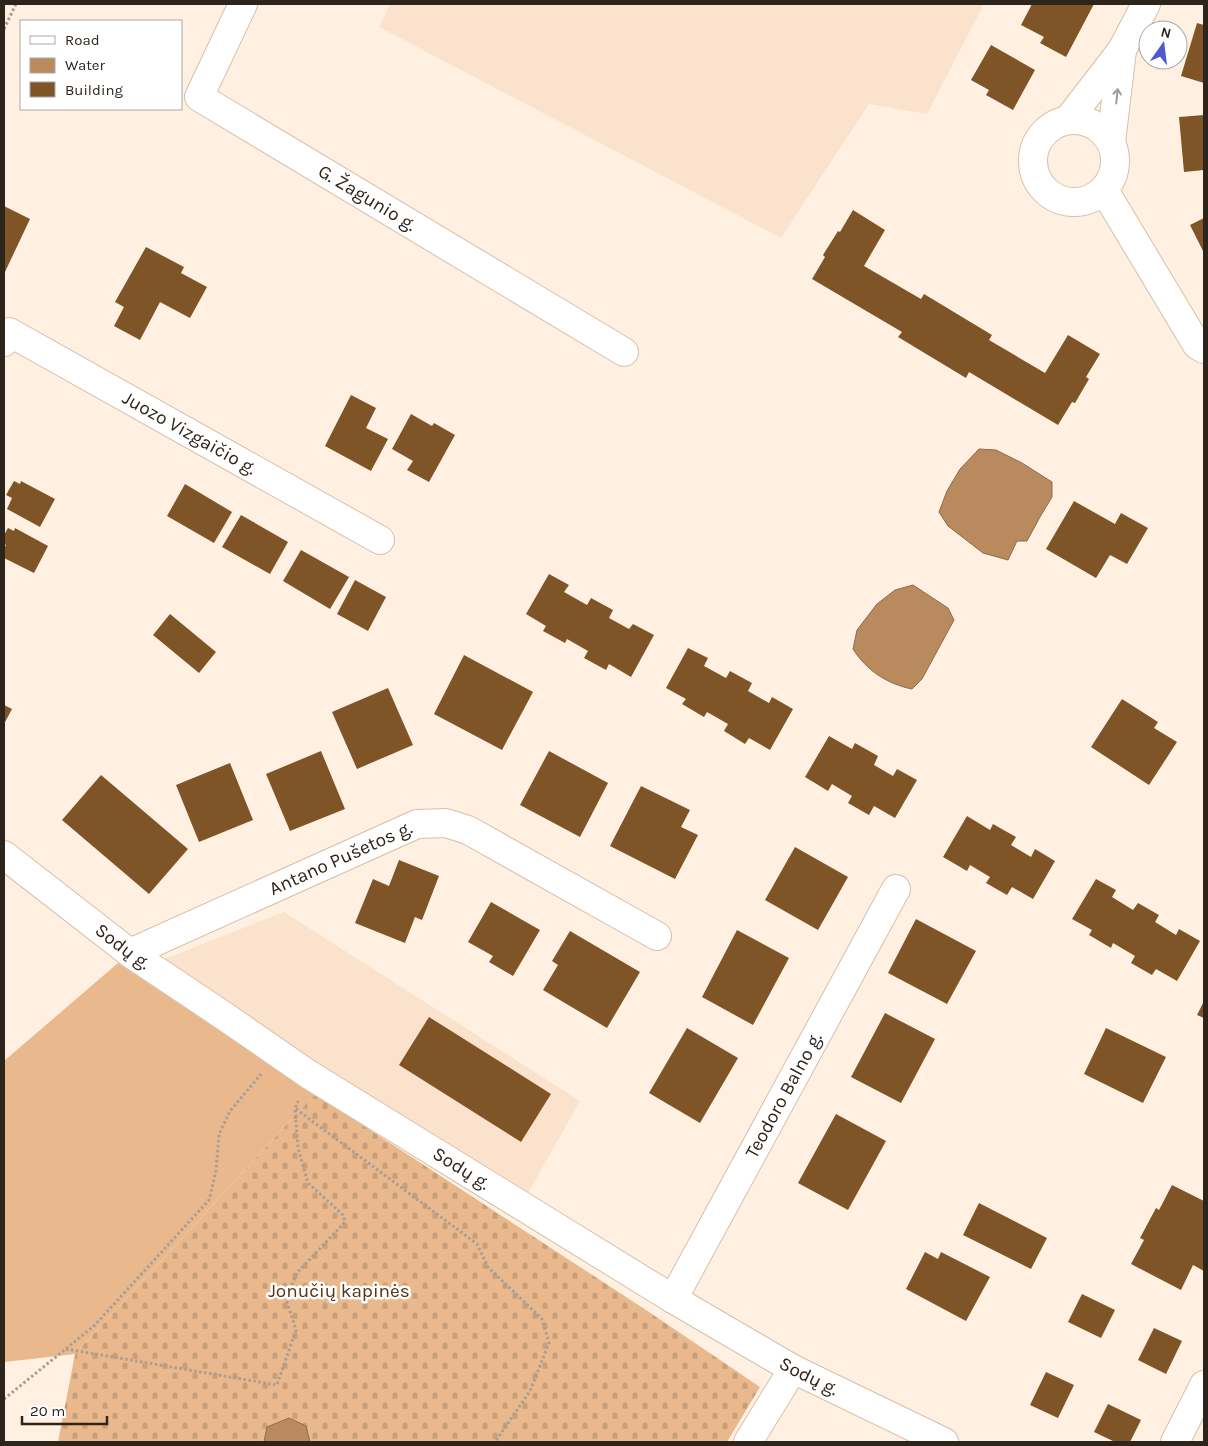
<svg xmlns="http://www.w3.org/2000/svg" width="1208" height="1446" font-family="Karla,sans-serif">
<defs>
<pattern id="cemetery-stones" width="16" height="16" patternUnits="userSpaceOnUse" patternTransform="scale(1.25)"><rect width="16" height="16" fill="#e9b98d"/><path d="M2 7V4a2 2 0 0 1 4 0v3zM10 15v-3a2 2 0 0 1 4 0v3z" fill="#c89f79"/></pattern>
</defs>
<rect width="100%" height="100%" fill="#fff0e2"/>
<g fill="#fbe2cc">
<polygon points="390,4 984,4 927,114 869,104 781,238 379,27"/>
<polygon points="284,912 580,1101 527,1195 334,1075 162,960"/>
</g>
<polygon fill="#e9b98d" points="118,963 315,1094 75,1354 4,1362 4,1061"/>
<polygon fill="url(#cemetery-stones)" points="315,1094 646,1310 760,1387 727,1442 58,1442 75,1354"/>
<g fill="#b98a5d" stroke="#8f6b4a">
<polygon points="979,449 996,450 1022,463 1052,482 1052,497 1040,517 1027,541 1017,541 1008,560 983,553 948,526 939,512 947,491 960,469"/>
<path d="M913 585 948 608 954 620 922 679 912 689C887 684 866 670 853 649L857 630 877 604 895 590Z"/>
<polygon points="289,1418 306,1426 310,1442 264,1442 267,1427"/>
</g>
<g fill="#7f5427">
<polygon points="1032,4 1094,4 1066,57 1040,43 1044,37 1021,25"/>
<polygon points="1197,23 1204,25 1204,83 1181,76"/>
<polygon points="991,45 1035,70 1013,110 986,95 989,90 971,80"/>
<polygon points="1204,115 1204,170 1184,172 1179,117"/>
<polygon points="4,206 30,219 4,274"/>
<polygon points="853,210 885,230 864,266 921,299 924,294 992,335 989,340 1045,373 1068,335 1100,354 1086,377 1089,379 1075,403 1072,402 1058,425 969,372 966,378 898,337 902,332 812,279 825,257 823,255 838,231 840,232"/>
<polygon points="1204,218 1204,253 1190,225"/>
<polygon points="146,247 184,267 181,273 207,287 190,318 160,302 140,340 114,326 124,307 115,302"/>
<polygon points="351,395 376,408 366,428 388,439 371,471 325,446"/>
<polygon points="411,414 432,426 434,423 455,435 429,482 407,470 413,461 392,449"/>
<polygon points="14,481 20,484 21,481 55,499 40,527 7,509 12,498 6,495"/>
<polygon points="185,484 232,512 214,543 167,516"/>
<polygon points="1074,501 1115,524 1121,513 1148,528 1127,564 1110,555 1096,578 1046,549"/>
<polygon points="241,515 288,542 270,574 222,547"/>
<polygon points="8,528 14,531 15,528 48,546 34,573 4,558 4,549 6,545 4,544 4,535"/>
<polygon points="301,550 349,577 330,609 283,581"/>
<polygon points="549,574 569,585 564,592 587,605 591,598 613,610 609,618 629,629 633,624 654,635 631,677 609,664 606,670 584,658 588,651 567,639 565,643 543,631 546,626 526,614"/>
<polygon points="355,580 386,597 368,631 337,614"/>
<polygon points="170,614 216,652 199,673 153,635"/>
<polygon points="688,648 708,658 704,666 726,678 730,671 752,683 748,691 769,703 772,697 793,709 770,750 749,738 745,744 724,731 728,724 707,712 704,717 682,704 686,699 666,688"/>
<polygon points="464,655 533,692 502,750 434,714"/>
<polygon points="388,688 413,745 357,769 332,712"/>
<polygon points="1122,699 1158,722 1154,728 1177,742 1149,785 1091,747"/>
<polygon points="4,705 12,709 4,724"/>
<polygon points="829,736 852,749 855,743 878,756 874,765 893,776 897,769 917,780 895,818 874,806 869,815 848,803 852,796 832,784 828,791 805,777"/>
<polygon points="321,751 345,809 290,831 266,774"/>
<polygon points="549,751 608,783 580,837 520,805"/>
<polygon points="230,763 253,820 199,842 176,785"/>
<polygon points="101,775 188,849 149,894 62,820"/>
<polygon points="641,786 690,810 681,827 698,835 675,879 610,846"/>
<polygon points="967,816 990,830 993,824 1016,837 1011,845 1031,857 1035,849 1055,861 1033,899 1012,887 1007,895 986,883 990,877 970,865 967,871 943,857"/>
<polygon points="795,847 848,877 818,930 765,900"/>
<polygon points="399,860 439,876 422,920 415,917 405,943 355,923 373,879 389,886"/>
<polygon points="1096,879 1116,890 1112,897 1133,910 1138,903 1159,915 1155,922 1176,935 1179,929 1200,941 1177,981 1156,969 1152,975 1131,963 1135,956 1113,943 1111,948 1089,935 1092,930 1072,919"/>
<polygon points="491,902 540,930 513,976 489,962 493,956 468,942"/>
<polygon points="916,919 976,951 947,1004 888,973"/>
<polygon points="737,930 789,958 753,1025 702,997"/>
<polygon points="570,931 640,972 607,1028 543,990 558,965 552,961"/>
<polygon points="1204,1001 1204,1018 1197,1015"/>
<polygon points="885,1013 935,1039 901,1103 851,1077"/>
<polygon points="429,1017 551,1094 521,1142 399,1065"/>
<polygon points="687,1028 738,1058 700,1123 649,1093"/>
<polygon points="1106,1028 1166,1057 1143,1103 1084,1074"/>
<polygon points="836,1114 886,1141 848,1210 798,1183"/>
<polygon points="1172,1185 1204,1201 1204,1271 1193,1265 1181,1290 1131,1264 1144,1240 1140,1238 1156,1208 1159,1210"/>
<polygon points="979,1203 1047,1238 1031,1269 963,1235"/>
<polygon points="925,1252 938,1259 941,1252 990,1277 966,1321 906,1289"/>
<polygon points="1082,1294 1115,1310 1101,1338 1068,1322"/>
<polygon points="1154,1328 1182,1341 1166,1374 1138,1360"/>
<polygon points="1046,1372 1074,1385 1058,1418 1030,1405"/>
<polygon points="1108,1404 1141,1420 1130,1442 1115,1442 1094,1432"/>
</g>
<g fill="none" stroke-linecap="round" stroke-linejoin="round">
<g stroke="#d7bfa9" stroke-width="30">
<g id="street">
<path id="s1" d="M243 4 199 97 624 352"/>
<polyline points="1068,120 1122,50 1146,4"/>
<circle cx="1074" cy="161" r="41"/>
<polyline points="1111,142 1122,50"/>
<polyline points="1104,190 1197,345 1204,349"/>
<path id="s2" d="M4 342 9 332 380 540"/>
<path id="s3" d="M130 953 417 824 446 823 468 830 657 936"/>
<path id="s4" d="M673 1299 896 889"/>
<polyline points="748,1442 793,1369"/>
<polyline points="1175,1442 1204,1385"/>
</g>
</g>
<g stroke="#d7bfa9" stroke-width="30">
<g id="secondary">
<path id="s5" d="M4 855 130 953 224 1016 308 1074 673 1299 793 1369 944 1442"/>
</g>
</g>
<g stroke="#aa9d92" stroke-width="3" stroke-dasharray="2.5 2.5" stroke-linecap="butt">
<polyline points="4,29 16,4"/>
<polyline points="296,1109 477,1244 488,1267 542,1319 549,1343 530,1391 495,1442"/>
<polyline points="66,1349 277,1385 296,1330 286,1299 297,1273 345,1222 343,1215 308,1183 298,1148 295,1109 298,1101"/>
<polyline points="4,1399 94,1326 209,1200 216,1171 219,1134 230,1111 261,1074"/>
</g>
<use href="#street" stroke="#fff" stroke-width="28"/>
<use href="#secondary" stroke="#fff" stroke-width="28"/>
</g>
<defs><path id="oneway-shaft" d="M-6 0H5M1.5-3L5.5 0L1.5 3" fill="none" stroke-width="1.6" stroke-linecap="round" stroke-linejoin="round" transform="scale(1.25)"/></defs>
<use stroke="#a09c99" href="#oneway-shaft" transform="translate(1117 96) rotate(-84)"/>
<g text-anchor="middle" dominant-baseline="central" stroke-width="5" stroke-linejoin="round" paint-order="stroke">
<g font-size="19" fill="#2d241c" stroke="#fff">
<text stroke="none"><textPath href="#s1" startOffset="299">G. Žagunio g.</textPath></text>
<text stroke="none"><textPath href="#s2" startOffset="218">Juozo Vizgaičio g.</textPath></text>
<text stroke="none"><textPath href="#s3" startOffset="231">Antano Pušetos g.</textPath></text>
<text stroke="none"><textPath href="#s5" startOffset="150">Sodų g.</textPath></text>
<text stroke="none"><textPath href="#s4" startOffset="232">Teodoro Balno g.</textPath></text>
<text stroke="none"><textPath href="#s5" startOffset="555">Sodų g.</textPath></text>
<text stroke="none"><textPath href="#s5" startOffset="960">Sodų g.</textPath></text>
</g>
<g font-size="19" fill="#563512" stroke="#fff">
<text x="339" y="1291">Jonučių kapinės</text>
</g>
</g>
<rect width="1208" height="1446" fill="none" stroke="#2d241c" stroke-width="10"/>
<rect x="20" y="20" width="162" height="90" fill="#ffffff" stroke="#aba7a4"/>
<rect x="30" y="36" width="25" height="8" fill="#ffffff" stroke="#aba7a4"/>
<text x="65" y="45" font-size="15" fill="#2d241c">Road</text>
<rect x="30" y="58" width="25" height="15" fill="#b98a5d" stroke="#aba7a4"/>
<text x="65" y="70" font-size="15" fill="#2d241c">Water</text>
<rect x="30" y="82" width="25" height="15" fill="#7f5427" stroke="#aba7a4"/>
<text x="65" y="95" font-size="15" fill="#2d241c">Building</text>
<g transform="translate(1163 45) rotate(14)"><circle r="24" fill="#ffffff" stroke="#aba7a4"/>
<path d="M0-4L9 19L0 12L-9 19Z" fill="#4e59cf"/>
<text y="-8" font-size="14" font-weight="bold" text-anchor="middle" fill="#2d241c">N</text>
</g>
<path d="M22 1416v8h85v-8" fill="none" stroke="#2d241c" stroke-width="2.5"/>
<text x="30" y="1416" font-size="15" fill="#2d241c" stroke="#ffffff" stroke-width="4" paint-order="stroke">20 m</text>
</svg>
